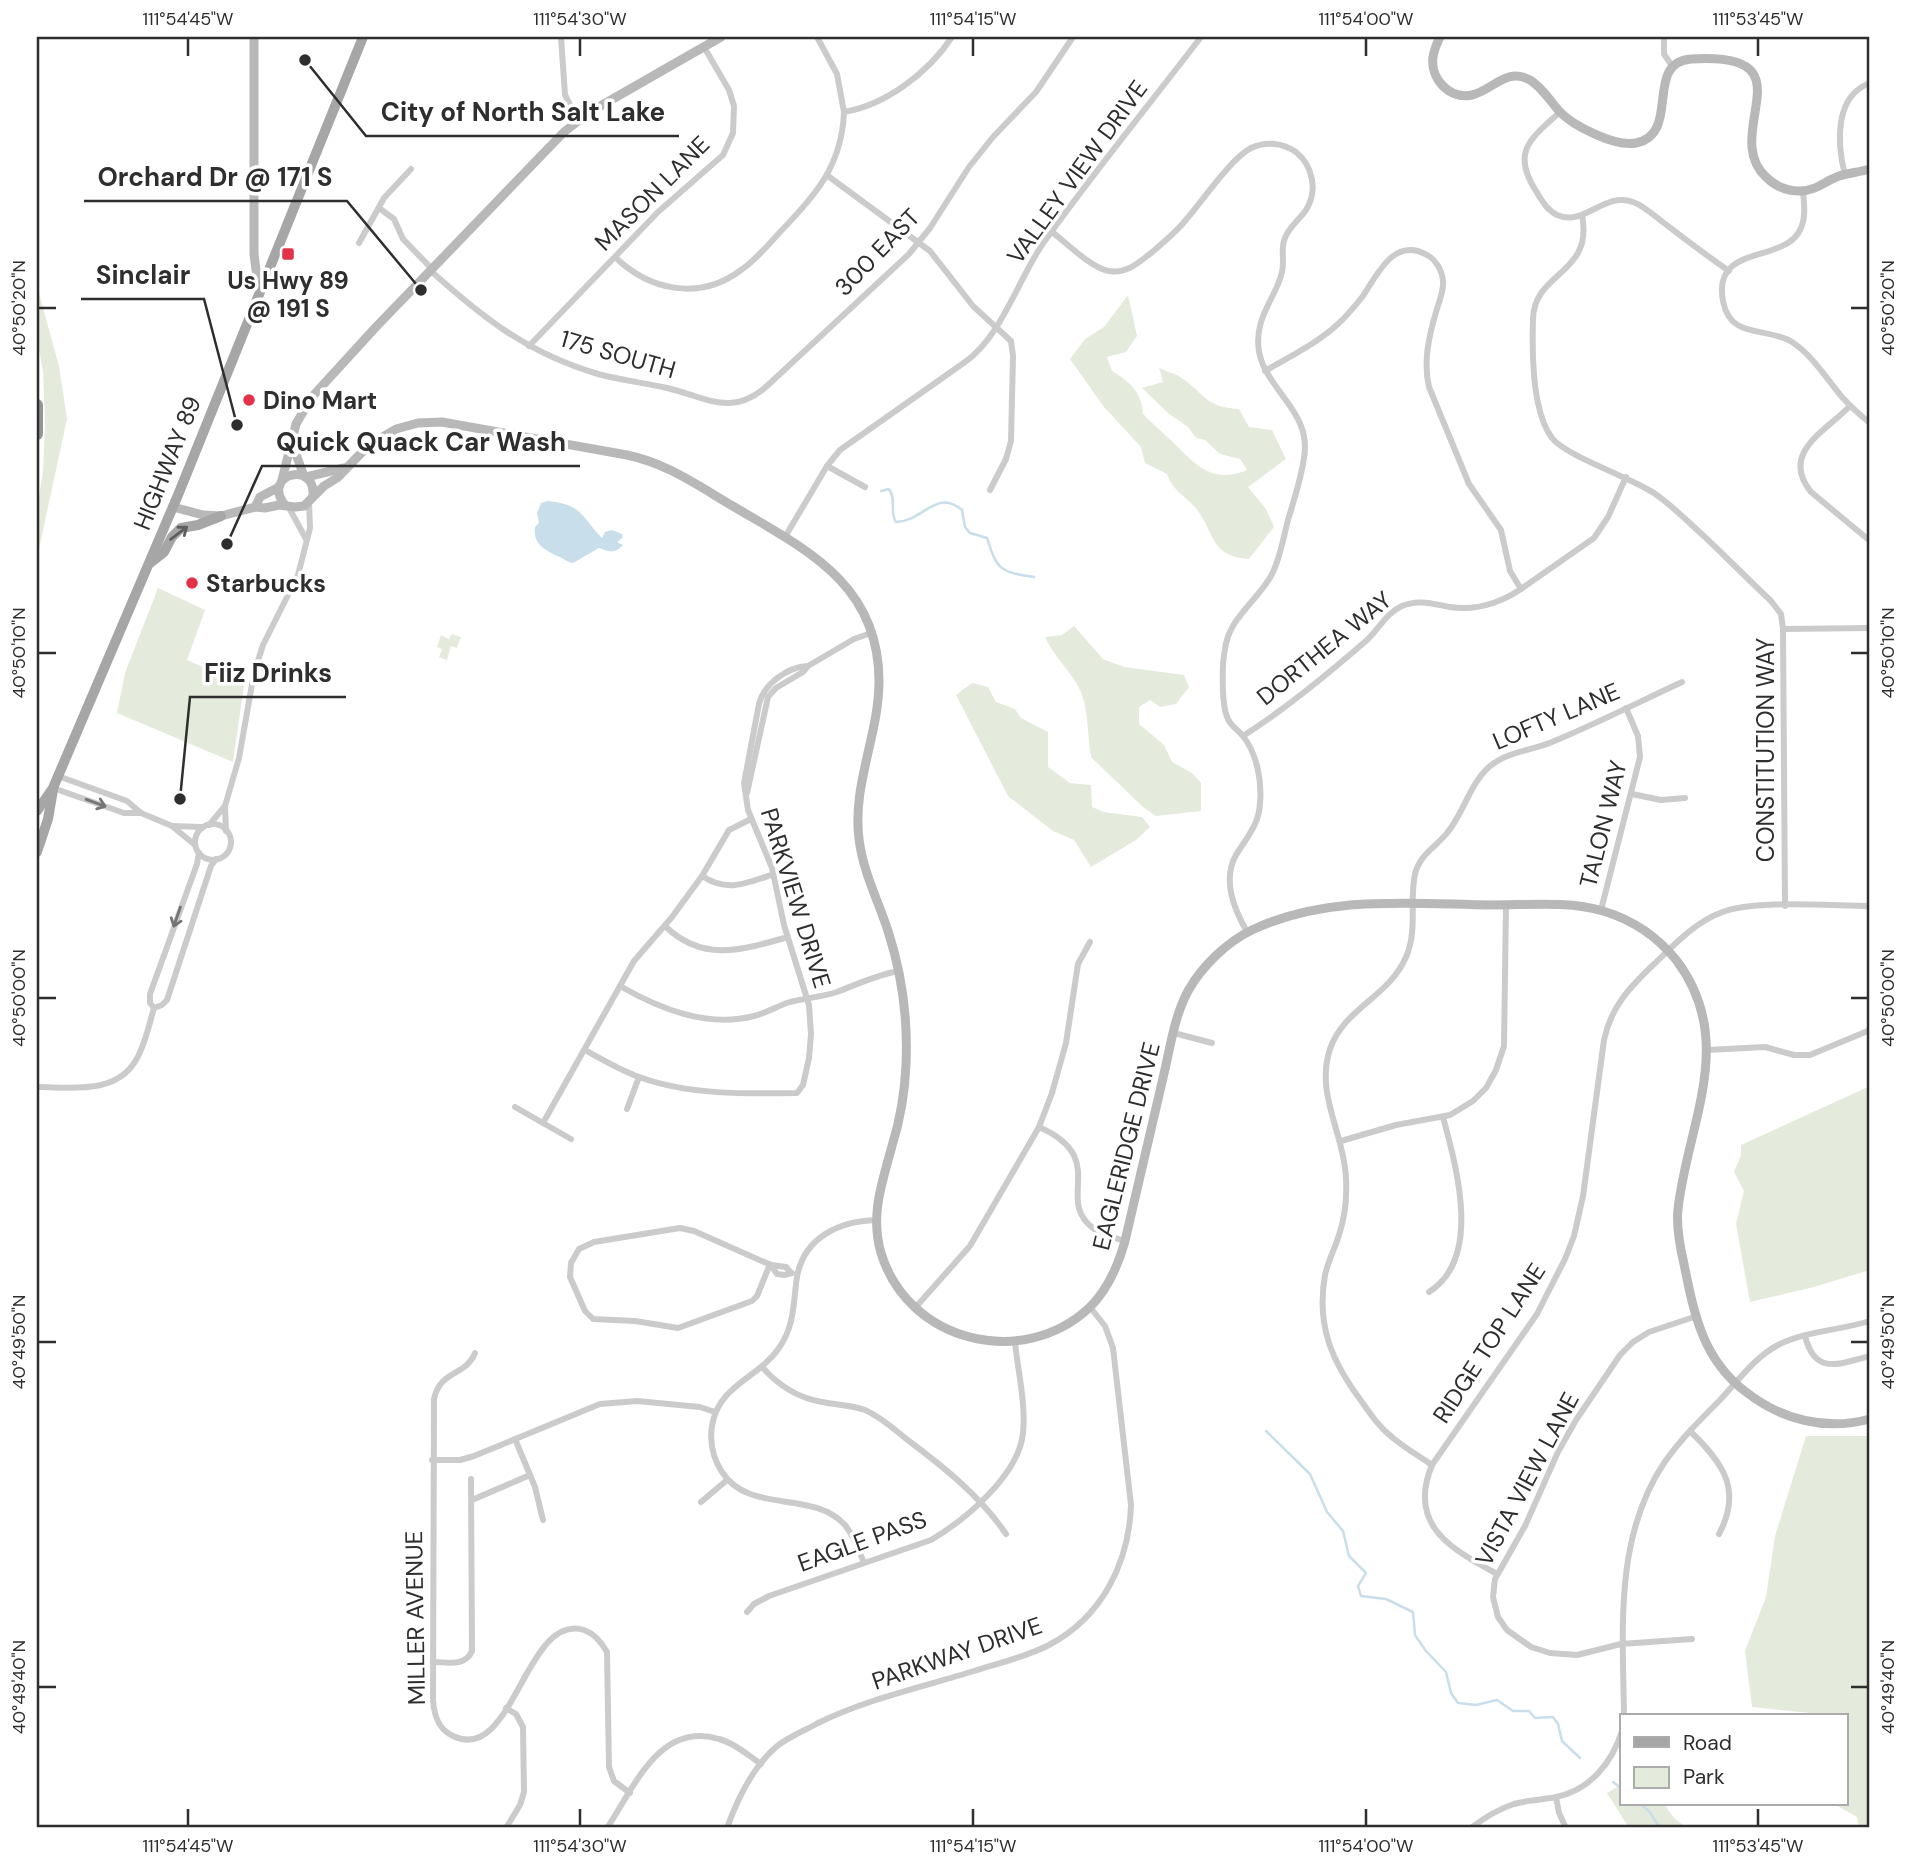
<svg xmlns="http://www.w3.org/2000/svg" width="1907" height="1865" font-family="'DM Sans',sans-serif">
<rect width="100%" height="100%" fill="#fff"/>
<g fill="#e5ebdc">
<polygon points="37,286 59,366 67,419 37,558 37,510 43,471 45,422 43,372 37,338"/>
<path d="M1128 295 1137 336 1126 352 1107 357 1112 371C1129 381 1142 392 1143 414 1153 424 1164 434 1175 444 1197 467 1215 484 1247 470L1240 459 1220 454 1205 440 1196 438 1188 427 1168 413 1142 388 1163 382 1159 368C1165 371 1174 373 1180 377 1205 393 1204 407 1239 409L1249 427 1272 430 1286 459 1248 487 1266 509 1274 527 1249 559C1209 557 1215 531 1195 507 1183 494 1173 491 1167 474L1145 463 1141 447 1104 407 1070 359 1085 339 1104 327Z"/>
<polygon points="158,588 205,610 187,660 244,685 233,762 117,713 125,673"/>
<path d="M1074 626 1103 659 1124 667 1184 675 1189 687 1176 704 1160 707 1150 700 1139 707V724L1164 745 1172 762 1192 773 1201 783V811L1156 816 1143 807 1091 757C1087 735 1089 713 1081 692 1072 672 1054 657 1045 637L1062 635Z"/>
<polygon points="452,634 461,637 457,648 451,646 447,660 439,657 442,649 437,647 441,635 449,639"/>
<polygon points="972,683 988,687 996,702 1015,709 1021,718 1048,732 1048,767 1070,783 1091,785 1092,807 1104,812 1142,817 1150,827 1136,840 1091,867 1074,840 1053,831 1008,796 956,695"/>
<polygon points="1870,1086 1870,1270 1814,1287 1750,1302 1736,1224 1744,1191 1734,1172 1741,1155 1741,1145"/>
<polygon points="1806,1436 1870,1436 1870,1828 1859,1828 1857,1817 1834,1804 1846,1804 1846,1716 1820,1716 1820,1714 1752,1707 1745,1651 1766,1597 1775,1536"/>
<polygon points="1622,1784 1622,1804 1664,1804 1674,1818 1687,1828 1629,1828 1607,1793"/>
</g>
<path fill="#c8dfeb" d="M547 501C583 504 581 517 602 538L605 532 612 530 622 534 623 537 617 542 623 545C615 554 609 552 599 548L573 563C566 562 563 558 557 556 543 549 533 544 535 527L539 523 537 513 541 503Z"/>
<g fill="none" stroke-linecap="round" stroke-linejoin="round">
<g stroke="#c8dfeb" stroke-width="2.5">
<path d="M881 491 889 489C897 500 889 512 896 522 924 521 936 488 962 510L965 527 970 533 987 538C997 570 1000 572 1034 577"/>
<polyline points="1266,1431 1310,1474 1327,1512 1343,1531 1349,1556 1366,1573 1358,1586 1361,1596 1386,1599 1413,1612 1415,1635 1426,1651 1446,1672 1451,1693 1458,1703 1476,1705 1497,1700 1513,1711 1529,1711 1535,1718 1553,1717 1558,1724 1562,1741 1580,1758"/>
<polyline points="1613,1782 1622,1789"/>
<polyline points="1640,1804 1649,1811 1660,1828"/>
</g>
<g stroke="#cbcbcb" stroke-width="6">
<polyline points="561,37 565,95 578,120"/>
<polyline points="817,37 837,74 844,112"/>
<polyline points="1664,37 1664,54 1672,66"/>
<path d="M1560 112C1530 139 1511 152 1536 191 1542 201 1547 210 1557 215 1585 227 1604 191 1633 202 1644 206 1655 216 1664 223 1685 239 1707 256 1729 271"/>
<path d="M1845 175C1837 144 1834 96 1870 83"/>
<polyline points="828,176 930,251 973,306 1011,341 1013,356 1011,441 1006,459 990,490"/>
<path d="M1803 191C1804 203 1806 217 1801 228 1786 265 1712 242 1723 301 1730 340 1766 326 1792 342 1812 355 1827 379 1842 397 1851 407 1860 415 1870 423"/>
<polyline points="379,208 394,219 403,239 432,269"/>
<path d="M1582 215C1594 275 1534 271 1533 319 1532 350 1532 412 1552 438 1566 456 1630 477 1654 493 1673 506 1689 523 1706 538 1728 559 1749 580 1771 601L1781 614 1783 629 1785 906"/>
<path d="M1052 232C1067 243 1091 268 1109 271 1127 274 1138 263 1151 253 1163 243 1175 233 1185 221 1201 203 1231 158 1251 148 1266 141 1283 143 1296 152 1313 166 1318 191 1306 210 1299 220 1289 227 1285 238 1280 249 1285 260 1282 272 1278 291 1264 307 1260 326 1246 384 1314 402 1304 458 1301 479 1294 500 1288 520 1283 539 1280 560 1271 576 1256 602 1229 618 1225 649 1222 664 1221 705 1228 719 1231 726 1238 730 1243 736 1257 754 1262 781 1260 803 1259 825 1247 837 1236 855 1222 880 1234 909 1247 932"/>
<polyline points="359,243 384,198 411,169"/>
<path d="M615 257C650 291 700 301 741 270 756 260 768 245 780 232 815 196 842 166 844 112 886 105 929 72 952 37"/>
<path d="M431 271C483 318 529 354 598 374 621 380 644 383 667 388 706 397 731 418 767 386L909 254 930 228 969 167 993 137 1036 92 1073 37"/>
<polyline points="529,346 658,212 723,155 733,133 734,106 729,90 704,47"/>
<path d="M1265 371C1291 356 1316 344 1338 324 1347 316 1355 306 1363 296 1377 275 1394 236 1427 255 1436 260 1442 270 1443 281 1444 291 1439 302 1436 312 1429 336 1423 362 1429 387L1469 484 1501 530 1510 571 1521 589"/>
<path d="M1850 406C1827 430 1779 453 1811 492L1870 541"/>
<polyline points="827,466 865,487"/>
<polyline points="288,506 306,539"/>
<path d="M785 537 827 466 840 450 965 362C1002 336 1018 279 1044 242 1094 172 1149 105 1201 37"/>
<polyline points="1783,629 1870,628"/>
<path d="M1243 736C1287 708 1328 674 1367 640 1379 629 1386 613 1402 606 1419 599 1433 604 1450 607 1476 611 1500 603 1521 589L1594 538 1608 517 1626 477"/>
<polyline points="58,776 127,801 141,813 172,826 195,845"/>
<polyline points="53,788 124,813 141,813"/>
<polyline points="747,793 768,697 776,688 803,672 808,666 854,639 871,633"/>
<polyline points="1632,794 1661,800 1685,798"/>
<circle cx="213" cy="842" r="18"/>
<polyline points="209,825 225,806"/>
<polyline points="172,826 202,827"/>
<polyline points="226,831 225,806 239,758 254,673 263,645 298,575 310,528 309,502"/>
<path d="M702 876C728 893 747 883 774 874"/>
<polyline points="1601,910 1640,757 1638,736 1626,708"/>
<path d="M665 926C703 963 742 950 788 937"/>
<path d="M620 986C660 1009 707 1028 754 1016 767 1013 777 1006 790 1002 805 998 822 997 837 992 858 984 876 975 899 971"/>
<polyline points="154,1008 162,1005 167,1000 211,866 216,859"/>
<polyline points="1174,1033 1212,1043"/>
<path d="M585 1050C603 1060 620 1070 639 1077 689 1095 745 1094 797 1093L803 1085 809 1058 811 1034 809 1005 784 925 772 868 748 810 744 783 759 704C764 684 787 667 808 666"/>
<polyline points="1707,1050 1765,1047 1794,1055 1810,1055 1870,1030"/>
<path d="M37 1087C71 1087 116 1095 136 1060 145 1045 149 1025 154 1008L150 1003V994L197 864 199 853"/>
<polyline points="515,1107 571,1139"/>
<polyline points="627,1109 639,1077"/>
<polyline points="543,1123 634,961 672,917 702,876 729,830 751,819"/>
<path d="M1039 1127C1111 1159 1053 1199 1094 1229 1103 1235 1115 1238 1125 1241"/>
<polyline points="1341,1141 1396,1125 1450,1115 1473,1101 1486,1088 1496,1070 1504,1046 1506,905"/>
<polyline points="770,1264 757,1296 752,1301 678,1328 635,1321 593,1319 585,1311 570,1277 571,1263 579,1249 594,1242 680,1228 694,1231 771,1265 786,1267 791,1273"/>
<polyline points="771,1265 777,1274 784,1275 792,1273"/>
<path d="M1429 1292C1483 1258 1456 1166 1443 1117"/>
<polyline points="915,1308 970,1246 1039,1127 1052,1093 1066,1043 1078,964 1090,942"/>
<path d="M1805 1336C1815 1376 1839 1364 1870 1356"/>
<path d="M475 1353C466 1376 440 1370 434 1399L433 1700C434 1715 438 1729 453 1736 514 1765 525 1612 584 1630 595 1634 602 1643 607 1652L609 1767 614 1781 630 1793"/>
<path d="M763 1368C779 1386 798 1398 822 1402 837 1405 851 1405 865 1410 881 1417 895 1430 909 1441 945 1468 981 1497 1006 1534"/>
<path d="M1690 1431C1722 1462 1743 1489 1719 1534"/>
<polyline points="515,1439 535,1487 543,1520"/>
<polyline points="432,1460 460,1460 474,1456 600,1404 637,1401 700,1407 715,1412"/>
<path d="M1432 1465C1419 1456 1405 1448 1393 1438 1380 1428 1371 1415 1362 1402 1332 1362 1316 1326 1325 1275 1328 1261 1335 1248 1339 1235 1345 1217 1347 1196 1346 1178 1344 1133 1315 1094 1330 1049 1344 1008 1389 997 1406 957 1418 930 1409 901 1415 874 1420 854 1435 848 1447 833 1464 813 1469 785 1489 767 1507 751 1531 751 1552 742 1596 724 1639 702 1682 682"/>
<polyline points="472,1500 530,1475"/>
<polyline points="701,1502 727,1480"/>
<path d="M864 1563C859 1550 854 1536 845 1525 812 1489 750 1515 722 1472 705 1446 708 1411 732 1390 748 1375 766 1367 779 1348 795 1325 793 1303 797 1277 804 1237 840 1221 876 1220"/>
<path d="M1497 1574C1451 1549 1407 1525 1432 1465L1537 1314 1565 1259 1574 1236 1583 1196 1604 1040C1611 1007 1629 988 1653 965 1673 946 1694 923 1720 913 1754 899 1831 906 1870 906"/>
<path d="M747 1612 754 1604 769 1596 931 1540C965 1520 1019 1475 1023 1433 1026 1404 1018 1372 1015 1342"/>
<polyline points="1692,1639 1621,1644 1577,1655 1550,1653 1531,1647 1507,1630 1498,1617 1493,1597 1495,1579 1525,1526 1558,1452 1576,1420 1620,1355 1633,1342 1649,1332 1694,1317"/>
<path d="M433 1662C448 1662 465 1667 472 1651L471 1479"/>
<path d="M1624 1716C1623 1631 1614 1538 1664 1463 1680 1440 1700 1420 1720 1400 1738 1381 1755 1357 1778 1345 1806 1331 1841 1330 1870 1321"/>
<polyline points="1556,1797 1559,1813 1566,1828"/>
<polyline points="506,1828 520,1805 524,1792 523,1727 516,1714 506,1708"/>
<path d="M607 1828C634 1788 659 1721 719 1739 734 1743 748 1755 761 1764"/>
<path d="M727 1828C737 1800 753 1767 776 1747 788 1737 804 1731 818 1723 867 1699 922 1687 974 1671 999 1663 1026 1657 1049 1645 1102 1617 1129 1563 1131 1505L1113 1348 1105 1326 1090 1307"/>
<path d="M1471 1828C1484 1818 1498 1809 1514 1804 1528 1800 1542 1800 1556 1797 1590 1790 1612 1763 1622 1731"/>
</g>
<g stroke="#b8b8b8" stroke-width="9">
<polyline points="254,37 254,254 256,270 263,286"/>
<path d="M1440 37C1437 43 1434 50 1433 57 1430 78 1449 100 1472 95 1493 90 1506 67 1530 80 1542 87 1550 101 1559 111 1573 126 1615 147 1636 143 1682 133 1643 63 1691 59 1814 51 1719 133 1766 177 1775 186 1787 191 1800 191 1816 191 1825 181 1839 176 1849 173 1860 172 1870 169"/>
<polyline points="294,434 297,457 304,476"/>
<polyline points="306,477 344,468"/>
<polyline points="282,480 296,424 311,398 375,328 564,132 590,112 721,37"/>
<path d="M284 504C262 474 316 460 313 496"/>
<path d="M173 507 203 515 221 516 255 507 265 508 279 505 295 507 304 506 324 486 337 478 369 445 396 429 418 423 442 422 627 455C666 463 697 485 731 505 803 548 879 582 879 681 879 735 852 785 859 839 863 872 878 900 888 931 902 974 908 1019 906 1064 905 1092 900 1120 892 1146 882 1183 870 1215 881 1253 908 1342 1022 1370 1089 1308 1108 1290 1118 1266 1125 1241 1138 1187 1150 1132 1163 1078 1170 1049 1174 1017 1188 991 1202 966 1227 942 1252 930 1328 894 1411 904 1492 905 1528 905 1569 901 1603 911 1633 920 1658 937 1677 961 1737 1042 1688 1122 1678 1209 1676 1227 1680 1247 1684 1264 1694 1314 1703 1360 1746 1392 1782 1420 1826 1431 1870 1419"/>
<polyline points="255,507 260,497 279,487"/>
</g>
<g stroke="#a6a6a6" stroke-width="10">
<polyline points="150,563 164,552 172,537 181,528 198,525 221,516"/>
<polyline points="37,811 53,788 178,495 363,37"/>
<polyline points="37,852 48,819 53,790"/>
</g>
<polyline stroke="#959595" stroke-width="12" points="37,405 37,434"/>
</g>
<defs><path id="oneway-shaft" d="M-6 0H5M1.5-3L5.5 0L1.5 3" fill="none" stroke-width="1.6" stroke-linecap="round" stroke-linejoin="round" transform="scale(1.75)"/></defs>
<use stroke="#5e5e5e" href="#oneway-shaft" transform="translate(179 533) rotate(-37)"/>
<g stroke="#757575">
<use href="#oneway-shaft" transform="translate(96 803) rotate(20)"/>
<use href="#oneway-shaft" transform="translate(177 917) rotate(109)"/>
</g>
<path fill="none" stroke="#2e2e2e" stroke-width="2.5" d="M188 38V56M580 38V56M973 38V56M1366 38V56M1758 38V56M38 308H56M1851 308H1868M38 653H56M1851 653H1868M38 998H56M1851 998H1868M38 1342H56M1851 1342H1868M38 1687H56M1851 1687H1868M188 1809V1826M580 1809V1826M973 1809V1826M1366 1809V1826M1758 1809V1826"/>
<g fill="#e33248" stroke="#fff" stroke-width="2.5">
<rect x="281" y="247" width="14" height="14" rx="3.5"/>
<circle cx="249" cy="400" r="7"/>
<circle cx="192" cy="583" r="7"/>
</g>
<g text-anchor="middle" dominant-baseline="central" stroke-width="7" stroke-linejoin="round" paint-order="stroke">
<g font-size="24" fill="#2e2e2e" stroke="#fff">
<text transform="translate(1077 172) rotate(-54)">VALLEY VIEW DRIVE</text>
<text transform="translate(652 193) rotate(-45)">MASON LANE</text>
<text transform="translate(877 252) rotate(-46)">300 EAST</text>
<text transform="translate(618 354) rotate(16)">175 SOUTH</text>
<text transform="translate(167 463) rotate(-68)">HIGHWAY 89</text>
<text transform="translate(1324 648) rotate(-39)">DORTHEA WAY</text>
<text transform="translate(1556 716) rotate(-23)">LOFTY LANE</text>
<text transform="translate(1765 750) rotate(-90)">CONSTITUTION WAY</text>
<text transform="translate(1603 824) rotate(-76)">TALON WAY</text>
<text transform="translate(796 898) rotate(73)">PARKVIEW DRIVE</text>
<text transform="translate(1126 1146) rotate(-76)">EAGLERIDGE DRIVE</text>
<text transform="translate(1489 1343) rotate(-57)">RIDGE TOP LANE</text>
<text transform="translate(1527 1479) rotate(-62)">VISTA VIEW LANE</text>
<text transform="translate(862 1541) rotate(-20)">EAGLE PASS</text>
<text transform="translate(415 1618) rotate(-91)">MILLER AVENUE</text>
<text transform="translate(957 1653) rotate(-19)">PARKWAY DRIVE</text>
</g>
<g font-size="24" font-weight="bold" fill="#2e2e2e" stroke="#fff" text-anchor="start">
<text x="288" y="280" text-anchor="middle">Us Hwy 89<tspan x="288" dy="28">@ 191 S</tspan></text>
<text x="263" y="400">Dino Mart</text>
<text x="206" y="583">Starbucks</text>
</g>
</g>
<path fill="none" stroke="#2e2e2e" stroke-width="2.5" d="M305 60L366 136H679M421 290L347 201H84M237 425L204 299H81M227 544L262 466H580M180 799L190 697H346"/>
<g fill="#2e2e2e" stroke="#fff" stroke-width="2.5">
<circle cx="305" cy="60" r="7"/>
<circle cx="421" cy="290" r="7"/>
<circle cx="237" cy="425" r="7"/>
<circle cx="227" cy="544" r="7"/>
<circle cx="180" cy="799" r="7"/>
</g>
<g font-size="26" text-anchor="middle" font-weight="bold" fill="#2e2e2e" stroke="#fff" stroke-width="7" stroke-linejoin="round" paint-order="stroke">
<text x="523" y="121">City of North Salt Lake</text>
<text x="215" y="186">Orchard Dr @ 171 S</text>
<text x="143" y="284">Sinclair</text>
<text x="421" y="451">Quick Quack Car Wash</text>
<text x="268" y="682">Fiiz Drinks</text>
</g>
<rect width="1907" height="1865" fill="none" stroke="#ffffff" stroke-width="77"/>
<rect x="1620" y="1714" width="228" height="91" fill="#ffffff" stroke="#ababab" stroke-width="2"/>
<rect x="1634" y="1737" width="35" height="10" fill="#a6a6a6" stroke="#ababab" stroke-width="2"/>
<text x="1683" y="1750" font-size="21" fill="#2e2e2e">Road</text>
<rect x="1634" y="1767" width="35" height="21" fill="#e5ebdc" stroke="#ababab" stroke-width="2"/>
<text x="1683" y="1784" font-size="21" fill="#2e2e2e">Park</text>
<rect x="38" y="38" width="1830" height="1788" fill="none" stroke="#2e2e2e" stroke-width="2.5"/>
<g font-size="18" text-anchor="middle" fill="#2e2e2e">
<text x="188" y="25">111°54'45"W</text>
<text x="580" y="25">111°54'30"W</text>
<text x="973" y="25">111°54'15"W</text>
<text x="1366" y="25">111°54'00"W</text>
<text x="1758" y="25">111°53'45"W</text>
<text transform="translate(19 308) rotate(-90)" y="6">40°50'20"N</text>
<text transform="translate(1888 308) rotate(-90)" y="6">40°50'20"N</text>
<text transform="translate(19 653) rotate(-90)" y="6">40°50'10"N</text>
<text transform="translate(1888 653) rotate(-90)" y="6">40°50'10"N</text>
<text transform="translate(19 998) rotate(-90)" y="6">40°50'00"N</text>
<text transform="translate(1888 998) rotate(-90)" y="6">40°50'00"N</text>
<text transform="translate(19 1342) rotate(-90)" y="6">40°49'50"N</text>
<text transform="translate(1888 1342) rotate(-90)" y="6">40°49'50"N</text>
<text transform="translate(19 1687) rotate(-90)" y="6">40°49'40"N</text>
<text transform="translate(1888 1687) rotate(-90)" y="6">40°49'40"N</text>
<text x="188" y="1852">111°54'45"W</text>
<text x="580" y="1852">111°54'30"W</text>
<text x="973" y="1852">111°54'15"W</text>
<text x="1366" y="1852">111°54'00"W</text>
<text x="1758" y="1852">111°53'45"W</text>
</g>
</svg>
